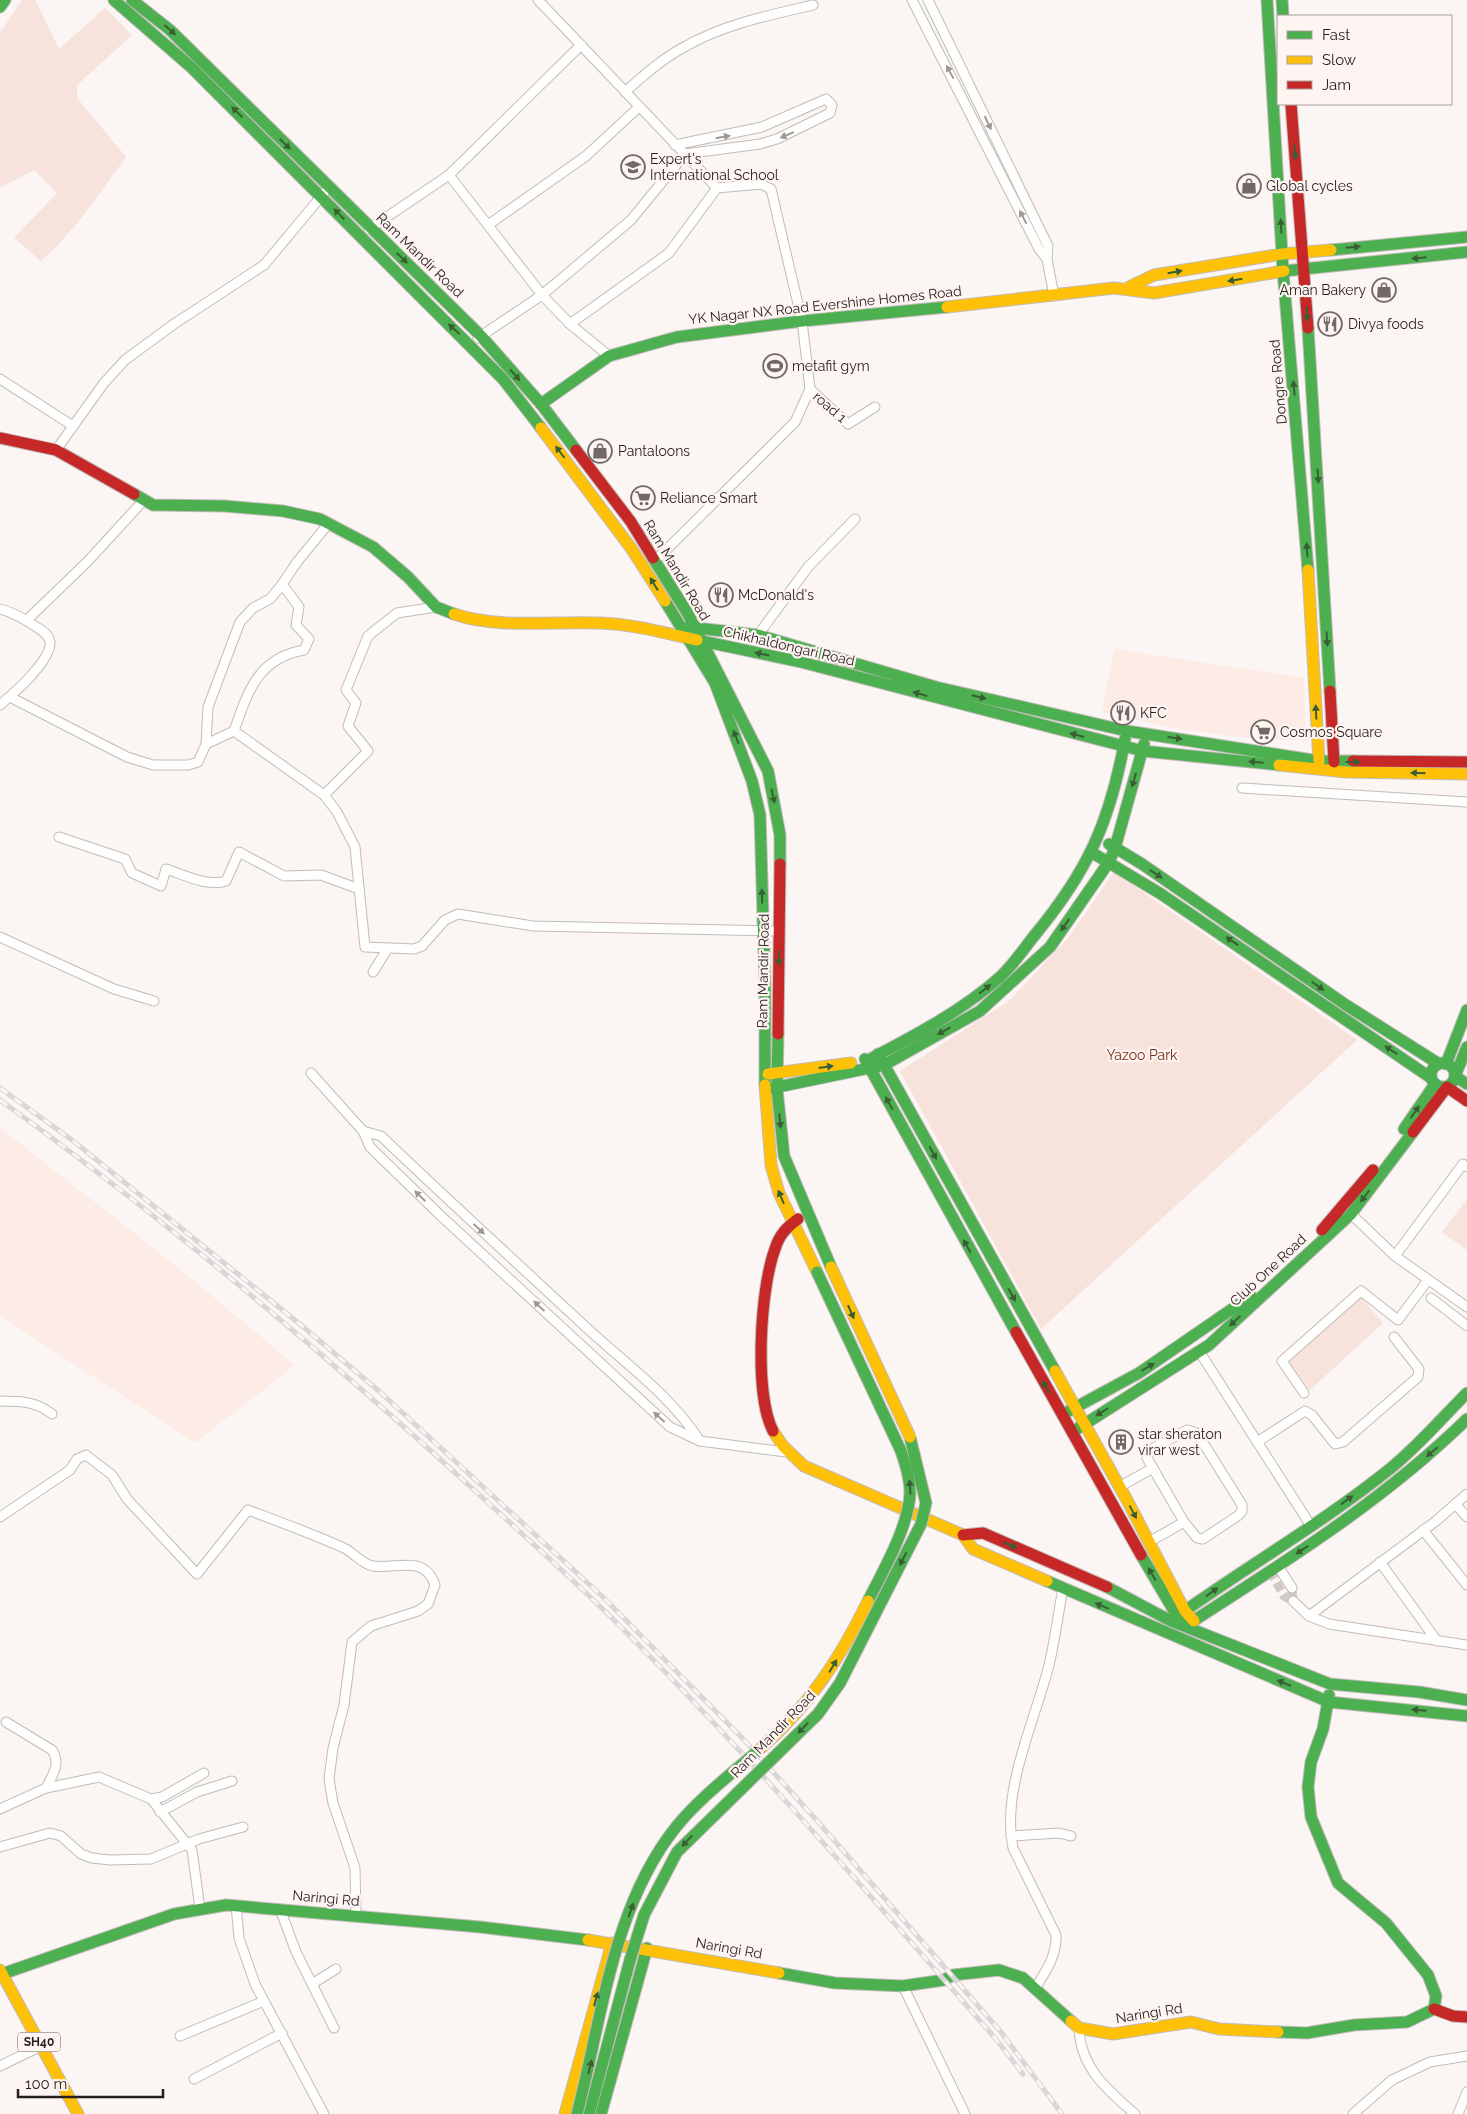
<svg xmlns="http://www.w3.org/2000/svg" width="1467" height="2114" font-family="Raleway,sans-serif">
<rect width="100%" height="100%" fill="#fbf5f4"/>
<g fill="#fdebe6">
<polygon points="1114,649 1304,678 1306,741 1248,738 1179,729 1102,712"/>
<polygon points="0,1128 170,1261 295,1365 195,1443 0,1316"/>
</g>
<g fill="#f8e2dc">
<path d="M22 0H35L59 49 105 8 132 35 77 85V98L126 157C100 193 74 232 41 261L14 238 57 193 34 170 0 188V33Z"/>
<polygon points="1114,872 1357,1040 1041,1329 900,1071 1009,1001 1068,938"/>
<polygon points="1467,1199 1467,1250 1442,1232"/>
<polygon points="1360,1296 1383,1323 1310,1390 1288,1361"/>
</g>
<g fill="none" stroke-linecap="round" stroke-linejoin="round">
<polyline stroke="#d1cac9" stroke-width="9" stroke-dasharray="9 4.5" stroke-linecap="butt" points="1270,1571 1284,1596 1293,1601 1292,1588"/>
<g stroke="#c2bbb9" stroke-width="11">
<g id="street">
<polyline points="538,0 717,188 761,184 771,189 802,321 810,389 795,422 655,561"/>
<polyline points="912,0 1039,249 1047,259"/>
<polyline points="928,0 1048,246 1047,259 1054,296"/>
<path d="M625 92C644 75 663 58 686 46 725 24 770 15 813 5"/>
<polyline points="449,175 542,295 570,324 609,356"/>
<polyline points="488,225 586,156 639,107"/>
<polyline points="369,229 449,175 581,45"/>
<polyline points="570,324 669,253 717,188"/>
<polyline points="478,338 542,295 631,220 685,154 760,144 777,139 830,113 832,105 826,99 762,127 675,145"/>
<polyline points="0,379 73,426"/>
<polyline points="810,389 848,424 875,407"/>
<polyline points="56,450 104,383 125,360 174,324 264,265 324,193"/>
<path d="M0 609C13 612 23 618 35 626 41 630 49 634 50 642 52 660 13 694 0 705"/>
<polyline points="27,620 88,561 144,500"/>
<polyline points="758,635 808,567 855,519"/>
<polyline points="10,697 127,757 153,765 188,765 198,762 206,744 208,707 240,622 253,608 270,599 281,586 297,562 329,523"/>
<path d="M234 731C248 691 258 658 304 650L309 639 296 625 299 607 282 584"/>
<polyline points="206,744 234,731 324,795 337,812 355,847 365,947 414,949 422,946 445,920 458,914 533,926 779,931"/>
<polyline points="1242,788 1467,802"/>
<polyline points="324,795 368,751 348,726 356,703 346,690 368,636 397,613 436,607"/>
<path d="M59 837 125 859 132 873 161 886 166 869C184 875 208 887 226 881L239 852 284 876 321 875 359 889"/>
<polyline points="0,937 114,989 154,1001"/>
<polyline points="373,972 388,948"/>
<polyline points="311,1073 363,1131 370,1147 441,1216 670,1427 700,1441 786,1452"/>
<path d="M363 1131 381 1136C449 1201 519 1265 588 1329 628 1366 670 1395 700 1441"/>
<polyline points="1351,1214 1395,1256 1467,1307"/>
<polyline points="1395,1256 1463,1164 1467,1167"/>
<polyline points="1431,1298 1467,1326"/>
<polyline points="1199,1351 1311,1526"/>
<polyline points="1304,1393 1282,1361 1361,1291 1398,1320 1428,1280"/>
<path d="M0 1401C20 1401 35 1401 52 1414"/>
<polygon points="1187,1430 1197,1433 1242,1505 1242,1511 1239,1515 1203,1539 1197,1538 1184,1522 1147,1458 1150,1450"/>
<polyline points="1257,1442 1305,1411 1312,1415 1335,1444 1343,1442 1418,1377 1419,1369 1394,1337"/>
<polyline points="1119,1487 1153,1468"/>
<polyline points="1455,1504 1467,1517"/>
<path d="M0 1517 70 1470 77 1459 86 1455 112 1475 127 1499 197 1574 248 1510C280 1522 313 1534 344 1548 353 1552 362 1564 373 1566 395 1570 424 1553 435 1585L428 1604 418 1611 371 1626 352 1642 344 1705 333 1748 329 1779 333 1803 355 1868 356 1915"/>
<polyline points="1423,1530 1467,1585"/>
<polyline points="1149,1542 1184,1522"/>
<polyline points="1380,1562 1437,1641"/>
<polyline points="1278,1566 1292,1588"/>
<polyline points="1293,1601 1309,1616 1329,1624 1467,1645"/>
<polyline points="1309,1616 1436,1521 1467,1494"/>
<path d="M6 1722 52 1750C61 1764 53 1774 46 1788"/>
<polyline points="151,1799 192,1850 200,1909"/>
<polyline points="0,1809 46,1788 99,1777 151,1799 162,1797 204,1773"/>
<polyline points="160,1812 197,1792 232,1781"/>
<polyline points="1011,1836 1059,1833 1071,1836"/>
<polyline points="0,1847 50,1833 61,1836 81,1854 92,1858 110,1860 151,1859 199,1839 243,1827"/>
<polyline points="236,1905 239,1938 255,1984 324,2114"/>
<polyline points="280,1909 296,1952 334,2028"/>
<polyline points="312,1984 336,1969"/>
<polyline points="903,1986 965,2114"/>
<path d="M1035 1989C1045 1972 1057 1956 1056 1935L1013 1848C1001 1790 1035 1721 1049 1665 1055 1640 1058 1614 1063 1589"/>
<path d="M1079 2028C1080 2067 1107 2090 1135 2114"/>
<polyline points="180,2036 264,2001"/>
<polyline points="0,2066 41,2046"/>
<polyline points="194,2079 282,2033"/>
<polyline points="1353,2114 1392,2080 1430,2062 1467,2056"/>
<polyline points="1458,2114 1467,2092"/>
</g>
</g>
<g stroke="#c2bbb9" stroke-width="13">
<g id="fast">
<polyline points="114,0 191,67 503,379 541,428"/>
<polyline points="132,0 170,30 481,336 541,404 576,450"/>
<polyline points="1267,0 1283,271 1308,570"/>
<polyline points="1282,0 1283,16"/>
<polyline points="0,7 5,0"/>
<polyline points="1331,250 1467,237"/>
<polyline points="1284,271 1467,252"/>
<polyline points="1308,328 1330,691"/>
<polyline points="541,404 609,356 677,337 802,321 947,307"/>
<polyline points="134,494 153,505 224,506 283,511 320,519 373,547 408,577 436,607 454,614"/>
<polyline points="653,558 688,614 768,771 780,835 780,864"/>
<polyline points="665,601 715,683 752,781 760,815 765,986 765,1085"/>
<polyline points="688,627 758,635 936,687 1127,731 1319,761 1353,761"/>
<polyline points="697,640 801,662 1143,751 1279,765"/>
<polyline points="1109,844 1142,864 1346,1005 1439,1064"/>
<polyline points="1091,852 1161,894 1431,1078"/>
<polyline points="778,1034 777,1089 784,1156 831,1267"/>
<polyline points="1467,1047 1455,1076 1467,1084"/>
<polyline points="878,1054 1055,1371"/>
<path d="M872 1058C916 1035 963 1010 1000 977 1013 965 1023 950 1034 936 1088 871 1110 822 1125 739"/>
<polyline points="865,1059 1016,1332"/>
<circle cx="1443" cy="1075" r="12"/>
<polyline points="1446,1064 1467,1010"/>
<polyline points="768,1089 884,1065 980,1011 1050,947 1109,862 1115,848 1144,744"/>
<polyline points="1404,1129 1435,1084"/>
<polyline points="1067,1412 1139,1373 1251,1296"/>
<polyline points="1077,1429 1209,1345 1351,1214 1413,1132"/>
<polyline points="1141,1555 1177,1616 1188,1625"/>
<polyline points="1047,1581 1329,1702 1467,1716"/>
<polyline points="1107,1587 1171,1621 1330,1684 1419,1692 1467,1700"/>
<path d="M1179 1615C1249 1565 1324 1522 1391 1468 1418 1446 1442 1418 1467 1393"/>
<path d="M1187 1625C1285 1562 1383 1501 1467 1419"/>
<polyline points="1329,1695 1323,1729 1311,1762 1308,1787 1311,1817 1338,1883 1386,1923 1428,1975 1436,1996 1434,2009"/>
<polyline points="779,1973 835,1983 903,1986 944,1980 953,1975 999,1970 1023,1978 1071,2021"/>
<polyline points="2,1974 174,1914 226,1905 480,1927 588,1940"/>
<polyline points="1278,2032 1307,2033 1354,2025 1407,2022 1434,2009"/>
<polyline points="589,2114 630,1960"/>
<polyline points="601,2114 647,1948"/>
</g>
</g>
<g stroke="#c2bbb9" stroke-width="13">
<g id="slow">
<polyline points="1129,287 1154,275 1282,254 1331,250"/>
<polyline points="947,307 1114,288 1154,293 1284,271"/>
<polyline points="541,428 631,548 665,601"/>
<polyline points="1308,570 1319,761"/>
<path d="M454 614C497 629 553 621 599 623 633 624 664 633 697 640"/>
<polyline points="1279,765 1346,772 1467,774"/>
<polyline points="768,1074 851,1063"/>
<polyline points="765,1085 771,1165 779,1193 817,1272"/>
<polyline points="1055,1371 1128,1502 1185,1611 1194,1621"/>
<polyline points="773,1431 783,1446 804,1466 963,1535 973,1549 1047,1581"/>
<polyline points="588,1940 779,1973"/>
<polyline points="0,1970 78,2114"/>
<polyline points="1071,2021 1079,2028 1113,2034 1191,2022 1219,2029 1278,2032"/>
<polyline points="565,2114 612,1943"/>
</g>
</g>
<g stroke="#c2bbb9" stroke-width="13">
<g id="jam">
<polyline points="1291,104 1308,328"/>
<polyline points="0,438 56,450 134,494"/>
<polyline points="576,450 631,522 653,558"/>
<polyline points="1330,691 1334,762"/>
<polyline points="1353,761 1467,762"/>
<polyline points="778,1034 780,864"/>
<polyline points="1413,1132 1447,1087 1467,1101"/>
<polyline points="1322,1230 1373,1170"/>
<polyline points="1016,1332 1141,1555"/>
<path d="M773 1431C754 1394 760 1289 775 1249 779 1235 787 1227 798 1219"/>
<polyline points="963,1535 983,1533 1107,1587"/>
<polyline points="1434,2009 1453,2016 1467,2017"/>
</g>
</g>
<use href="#street" stroke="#fefefd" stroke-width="9"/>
<use href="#fast" stroke="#4caf50" stroke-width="11"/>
<use href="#slow" stroke="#ffc107" stroke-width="11"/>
<use href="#jam" stroke="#c62828" stroke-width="11"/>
<g stroke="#d8d6d6" stroke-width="5">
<g id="rail">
<polyline points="0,1088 72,1140 301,1325 380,1392 604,1598 749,1745 819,1823 1001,2032 1062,2114"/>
<path d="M0 1100C165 1219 322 1351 473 1489 522 1534 572 1578 619 1625 751 1757 872 1898 995 2038L1023 2074"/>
</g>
</g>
<use href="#rail" stroke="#fef4f1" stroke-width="3" stroke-dasharray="9" stroke-linecap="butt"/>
<g stroke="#c2bbb9" stroke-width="13" stroke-linecap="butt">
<g id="fast-bridge">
<path d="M817 1272 901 1451C906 1465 910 1478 910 1493 909 1526 883 1571 868 1601"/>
<polyline points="630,1960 644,1915 677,1852 818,1714 840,1683 921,1524 926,1503 910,1437"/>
<path d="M577 2114C602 2019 612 1907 676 1827 700 1797 733 1773 762 1747"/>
</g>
</g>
<g stroke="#c2bbb9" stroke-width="13" stroke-linecap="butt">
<g id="slow-bridge">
<polyline points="831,1267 910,1437"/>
<path d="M762 1747C809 1706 841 1657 868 1601"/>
</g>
</g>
<use href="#fast-bridge" stroke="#4caf50" stroke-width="11"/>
<use href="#slow-bridge" stroke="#ffc107" stroke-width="11"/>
</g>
<defs><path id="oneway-solid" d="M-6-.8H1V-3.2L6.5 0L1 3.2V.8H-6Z" transform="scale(1.25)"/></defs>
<g fill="#385f33">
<use href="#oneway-solid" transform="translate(170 30) rotate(41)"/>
<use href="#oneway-solid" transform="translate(237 112) rotate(-136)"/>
<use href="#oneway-solid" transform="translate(285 144) rotate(45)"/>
<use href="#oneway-solid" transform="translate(1295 152) rotate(85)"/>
<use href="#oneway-solid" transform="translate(339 214) rotate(-134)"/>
<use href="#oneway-solid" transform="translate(1281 226) rotate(-93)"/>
<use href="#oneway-solid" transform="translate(1353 247) rotate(-5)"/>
<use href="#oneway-solid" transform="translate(402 258) rotate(44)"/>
<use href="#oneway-solid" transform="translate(1419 258) rotate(174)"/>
<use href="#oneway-solid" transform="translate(1175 272) rotate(-10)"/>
<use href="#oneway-solid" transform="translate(1235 280) rotate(171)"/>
<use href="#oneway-solid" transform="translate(1307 314) rotate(88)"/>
<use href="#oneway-solid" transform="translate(454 329) rotate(-138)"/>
<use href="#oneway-solid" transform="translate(515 375) rotate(49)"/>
<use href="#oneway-solid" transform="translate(1294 388) rotate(-95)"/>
<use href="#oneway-solid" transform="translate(560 452) rotate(-127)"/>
<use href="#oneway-solid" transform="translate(1318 476) rotate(86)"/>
<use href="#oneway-solid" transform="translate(1307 550) rotate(-93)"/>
<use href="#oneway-solid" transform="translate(654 584) rotate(-122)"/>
<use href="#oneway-solid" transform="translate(1327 639) rotate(87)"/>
<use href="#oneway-solid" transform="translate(762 654) rotate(-168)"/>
<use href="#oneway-solid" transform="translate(920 694) rotate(-164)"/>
<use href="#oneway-solid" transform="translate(979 697) rotate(13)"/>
<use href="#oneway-solid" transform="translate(1316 712) rotate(-93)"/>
<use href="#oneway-solid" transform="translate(1077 735) rotate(-165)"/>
<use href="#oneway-solid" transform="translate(736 737) rotate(-111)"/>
<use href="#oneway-solid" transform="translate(1175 738) rotate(9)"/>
<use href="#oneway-solid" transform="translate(1256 762) rotate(-175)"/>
<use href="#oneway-solid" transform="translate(1353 762)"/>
<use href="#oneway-solid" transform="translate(1418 773) rotate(-178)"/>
<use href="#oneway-solid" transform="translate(1134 780) rotate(106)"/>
<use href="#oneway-solid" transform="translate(773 796) rotate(78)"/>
<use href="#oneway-solid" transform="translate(1156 874) rotate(34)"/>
<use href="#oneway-solid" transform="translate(762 896) rotate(-91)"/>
<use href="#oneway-solid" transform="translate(1065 925) rotate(125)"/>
<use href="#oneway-solid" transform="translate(1232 941) rotate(-146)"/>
<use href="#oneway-solid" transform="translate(779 958) rotate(91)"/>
<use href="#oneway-solid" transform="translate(1318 986) rotate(35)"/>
<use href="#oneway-solid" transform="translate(985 989) rotate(-39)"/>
<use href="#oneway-solid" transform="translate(944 1031) rotate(151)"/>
<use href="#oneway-solid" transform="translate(1391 1050) rotate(-146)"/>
<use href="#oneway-solid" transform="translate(826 1067) rotate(-8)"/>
<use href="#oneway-solid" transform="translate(889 1103) rotate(-119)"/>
<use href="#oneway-solid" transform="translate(1415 1112) rotate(-55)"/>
<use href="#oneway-solid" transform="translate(780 1121) rotate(84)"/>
<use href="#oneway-solid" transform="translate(933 1153) rotate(61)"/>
<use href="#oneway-solid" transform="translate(1365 1196) rotate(127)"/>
<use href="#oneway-solid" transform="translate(781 1197) rotate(-113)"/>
<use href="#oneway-solid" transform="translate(967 1246) rotate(-119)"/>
<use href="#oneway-solid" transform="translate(1012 1295) rotate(61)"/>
<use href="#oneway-solid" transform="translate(851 1312) rotate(66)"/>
<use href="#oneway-solid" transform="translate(1235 1321) rotate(137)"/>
<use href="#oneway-solid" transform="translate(1148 1367) rotate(-30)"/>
<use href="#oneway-solid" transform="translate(1046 1387) rotate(-120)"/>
<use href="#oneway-solid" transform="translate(1102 1412) rotate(148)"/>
<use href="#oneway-solid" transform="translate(1432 1452) rotate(140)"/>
<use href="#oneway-solid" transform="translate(910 1487) rotate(-94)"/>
<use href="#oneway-solid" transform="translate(1347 1500) rotate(-36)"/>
<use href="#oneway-solid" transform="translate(1133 1512) rotate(62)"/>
<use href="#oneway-solid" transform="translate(1010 1545) rotate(23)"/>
<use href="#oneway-solid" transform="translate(1302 1550) rotate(146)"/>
<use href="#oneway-solid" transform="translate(903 1559) rotate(117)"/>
<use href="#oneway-solid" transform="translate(1152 1574) rotate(-120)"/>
<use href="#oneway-solid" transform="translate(1212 1592) rotate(-36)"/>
<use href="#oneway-solid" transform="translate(1102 1606) rotate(-157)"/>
<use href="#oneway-solid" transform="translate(833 1666) rotate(-59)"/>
<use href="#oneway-solid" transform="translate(1284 1683) rotate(-157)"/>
<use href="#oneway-solid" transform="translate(1419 1710) rotate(-175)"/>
<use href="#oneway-solid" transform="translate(803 1728) rotate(134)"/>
<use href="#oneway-solid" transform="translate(687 1841) rotate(133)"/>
<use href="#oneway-solid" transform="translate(631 1910) rotate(-70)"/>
<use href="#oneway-solid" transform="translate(596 1999) rotate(-75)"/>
<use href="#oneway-solid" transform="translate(590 2067) rotate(-76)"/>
</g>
<g fill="#9d9997">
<use href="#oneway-solid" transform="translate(950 72) rotate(-118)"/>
<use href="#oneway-solid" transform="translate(988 123) rotate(64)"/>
<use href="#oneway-solid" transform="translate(787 135) rotate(157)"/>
<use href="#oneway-solid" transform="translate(723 137) rotate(-10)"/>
<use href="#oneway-solid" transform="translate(1023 217) rotate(-117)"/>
<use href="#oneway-solid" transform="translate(420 1196) rotate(-136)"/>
<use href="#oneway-solid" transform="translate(479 1229) rotate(43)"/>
<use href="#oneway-solid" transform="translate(539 1306) rotate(-137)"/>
<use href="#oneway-solid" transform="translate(659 1417) rotate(-138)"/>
</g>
<defs>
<g id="school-ring" transform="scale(1.25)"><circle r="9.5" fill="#fef4f1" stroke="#716967" stroke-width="1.5"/><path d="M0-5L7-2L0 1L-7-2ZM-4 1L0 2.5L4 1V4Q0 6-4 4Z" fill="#716967"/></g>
<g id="shop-ring" transform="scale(1.25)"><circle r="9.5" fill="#fef4f1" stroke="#716967" stroke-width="1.5"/><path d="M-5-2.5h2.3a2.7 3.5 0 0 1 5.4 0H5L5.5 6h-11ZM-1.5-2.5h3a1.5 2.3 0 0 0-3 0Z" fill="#716967"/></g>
<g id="restaurant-ring" transform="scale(1.25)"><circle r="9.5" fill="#fef4f1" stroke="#716967" stroke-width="1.5"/><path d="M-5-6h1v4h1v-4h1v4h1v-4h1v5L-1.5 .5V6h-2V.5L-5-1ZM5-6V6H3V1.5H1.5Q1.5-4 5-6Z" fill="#716967"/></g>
<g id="stadium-ring" transform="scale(1.25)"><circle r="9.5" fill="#fef4f1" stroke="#716967" stroke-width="1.5"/><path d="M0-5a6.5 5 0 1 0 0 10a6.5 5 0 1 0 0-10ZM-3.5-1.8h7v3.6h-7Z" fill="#716967"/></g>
<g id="supermarket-ring" transform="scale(1.25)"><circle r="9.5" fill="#fef4f1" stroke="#716967" stroke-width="1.5"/><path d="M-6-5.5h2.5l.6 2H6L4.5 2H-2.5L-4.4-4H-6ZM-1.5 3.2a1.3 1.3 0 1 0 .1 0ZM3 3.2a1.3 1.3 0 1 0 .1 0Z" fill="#716967"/></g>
<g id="building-ring" transform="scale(1.25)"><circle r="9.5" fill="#fef4f1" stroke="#716967" stroke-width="1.5"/><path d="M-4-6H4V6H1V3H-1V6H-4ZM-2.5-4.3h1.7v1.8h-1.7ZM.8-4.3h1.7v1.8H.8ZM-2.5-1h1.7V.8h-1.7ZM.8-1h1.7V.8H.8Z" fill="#716967"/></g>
</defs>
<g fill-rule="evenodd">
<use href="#school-ring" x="633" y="167"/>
<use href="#shop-ring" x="1249" y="186"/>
<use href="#shop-ring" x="1384" y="290"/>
<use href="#restaurant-ring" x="1330" y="324"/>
<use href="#stadium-ring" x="775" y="366"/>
<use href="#shop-ring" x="600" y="451"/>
<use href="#supermarket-ring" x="643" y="498"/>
<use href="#restaurant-ring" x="721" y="595"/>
<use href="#restaurant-ring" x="1123" y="713"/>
<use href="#supermarket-ring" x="1263" y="732"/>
<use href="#building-ring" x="1121" y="1442"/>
</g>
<g text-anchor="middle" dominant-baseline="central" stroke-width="4.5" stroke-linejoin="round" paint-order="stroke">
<rect fill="#fef4f1" stroke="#685e5b" stroke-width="1" x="18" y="2032.5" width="42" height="19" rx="4"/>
<g font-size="12" font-weight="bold" fill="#271e1b">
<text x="39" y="2042">SH40</text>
</g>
<g font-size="14" fill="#271e1b" stroke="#fef4f1" text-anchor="start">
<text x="650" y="159">Expert's<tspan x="650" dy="16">International School</tspan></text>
<text x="1266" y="186">Global cycles</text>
<text x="1366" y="290" text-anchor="end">Aman Bakery</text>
<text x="1348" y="324">Divya foods</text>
<text x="792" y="366">metafit gym</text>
<text x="618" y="451">Pantaloons</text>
<text x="660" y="498">Reliance Smart</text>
<text x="738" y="595">McDonald's</text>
<text x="1140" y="713">KFC</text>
<text x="1280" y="732">Cosmos Square</text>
<text x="1138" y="1434">star sheraton<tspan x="1138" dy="16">virar west</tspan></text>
</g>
<g font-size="14" fill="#271e1b" stroke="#fef4f1">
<text transform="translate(420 255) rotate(44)">Ram Mandir Road</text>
<text transform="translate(825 305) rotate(-6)">YK Nagar NX Road Evershine Homes Road</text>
<text transform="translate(1278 382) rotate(-95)">Dongre Road</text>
<text transform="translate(830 407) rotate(41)">road 1</text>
<text transform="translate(677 570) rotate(59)">Ram Mandir Road</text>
<text transform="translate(789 646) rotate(13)">Chikhaldongari Road</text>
<text transform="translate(763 971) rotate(-89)">Ram Mandir Road</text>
<text transform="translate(1268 1270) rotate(-43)">Club One Road</text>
<text transform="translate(773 1734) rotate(-46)">Ram Mandir Road</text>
<text transform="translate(326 1898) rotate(5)">Naringi Rd</text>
<text transform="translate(729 1948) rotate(10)">Naringi Rd</text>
<text transform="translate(1149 2013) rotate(-9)">Naringi Rd</text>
</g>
<g font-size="14" fill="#792d12" stroke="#fef4f1">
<text x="1142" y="1055">Yazoo Park</text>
</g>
</g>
<rect x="1277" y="15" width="175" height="90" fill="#fef4f1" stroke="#a89e9b"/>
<rect x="1287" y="31" width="25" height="8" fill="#4caf50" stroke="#a89e9b"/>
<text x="1322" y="40" font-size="15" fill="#271e1b">Fast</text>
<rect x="1287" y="56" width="25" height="8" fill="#ffc107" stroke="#a89e9b"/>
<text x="1322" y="65" font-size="15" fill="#271e1b">Slow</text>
<rect x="1287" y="81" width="25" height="8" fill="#c62828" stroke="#a89e9b"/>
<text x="1322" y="90" font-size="15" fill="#271e1b">Jam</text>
<path d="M18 2089v8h145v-8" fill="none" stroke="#271e1b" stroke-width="2.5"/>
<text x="25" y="2089" font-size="15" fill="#271e1b" stroke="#fef4f1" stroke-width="4" paint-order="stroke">100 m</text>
</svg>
